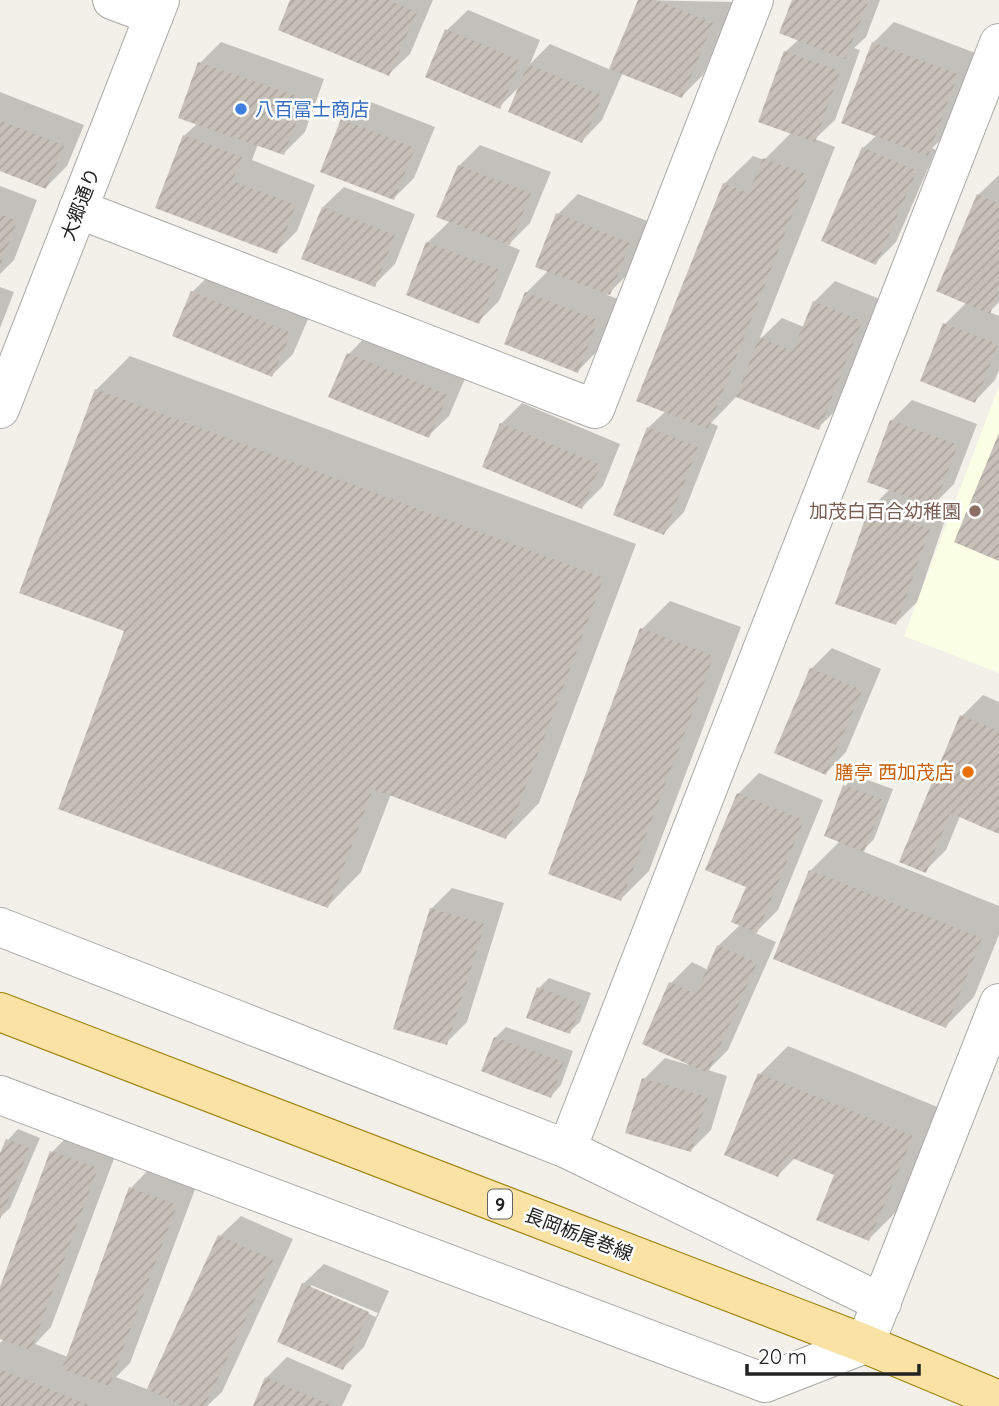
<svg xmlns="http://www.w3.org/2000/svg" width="999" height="1406" font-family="Quicksand,'Noto Sans JP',sans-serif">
<defs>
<pattern id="building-hatch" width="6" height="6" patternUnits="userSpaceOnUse" patternTransform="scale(1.75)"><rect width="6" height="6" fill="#c7c0b8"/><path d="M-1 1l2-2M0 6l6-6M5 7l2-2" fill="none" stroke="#aba59e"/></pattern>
</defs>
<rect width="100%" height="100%" fill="#f2f0e9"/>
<polygon fill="#fbffe5" points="999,386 999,673 904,636"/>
<g fill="#0003" fill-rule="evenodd">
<polygon points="292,0 433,0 410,54 389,74"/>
<polygon points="639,0 733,2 703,75 682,96 623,72 602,120 582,141 520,86 499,107 447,30 468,10 540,40 530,64 550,44 611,70"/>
<polygon points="794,0 880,0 866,37 854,48 860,50 835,120 815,139 835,147 759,340 782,318 804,327 814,302 835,281 882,300 839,407 818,428 737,396 711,423 718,426 684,512 664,533 648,428 666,411 724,184 753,156 764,160 792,132 785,52 799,39"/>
<polygon points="894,22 978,54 948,133 932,148 936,150 896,242 875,263 863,148 877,135 873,43"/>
<polygon points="221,42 324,79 305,132 284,153 258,144 252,160 315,185 297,231 276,252 184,136 198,123 200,63"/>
<polygon points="0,92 84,125 67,166 46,187 0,169"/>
<polygon points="363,99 435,127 414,178 394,198 342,120"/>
<polygon points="480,145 551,172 530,223 508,245 520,250 499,301 479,321 427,243 450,221 459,166"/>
<polygon points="999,175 999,302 989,312 999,316 999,370 995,380 975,401 945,324 967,302 978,195"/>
<polygon points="0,186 37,200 14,260 0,274"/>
<polygon points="344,187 415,214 395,264 374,285 323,207"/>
<polygon points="578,194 650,222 630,272 607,295 618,299 598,350 578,371 526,293 549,270 558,214"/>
<polygon points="213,272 311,312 293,354 272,375 192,292"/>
<polygon points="0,287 14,292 0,328"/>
<polygon points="369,333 467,374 449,416 428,436 349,354"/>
<polygon points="130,356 636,544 539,803 506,837 391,794 361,872 328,906 126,630 96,390"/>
<polygon points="912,400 977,424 954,484 935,503 949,508 917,602 896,623 870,509 890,489 891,421"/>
<polygon points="522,403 620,444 603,486 582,507 484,466 501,424"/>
<polygon points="670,601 741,627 649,871 621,899 642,629"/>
<polygon points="832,648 881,669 846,752 826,773 811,669"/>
<polygon points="983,695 999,702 999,832 960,816 946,850 925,871 962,716"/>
<polygon points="759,773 823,800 778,910 755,933 776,942 728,1050 708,1070 727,1076 711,1130 690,1151 644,1079 665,1058 689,1065 671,983 692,962 708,970 718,946 741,924 748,886 738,794"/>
<polygon points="856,776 893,789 874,839 862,851 999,906 999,935 974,997 946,1026 775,958 811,870 840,841 845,786"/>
<polygon points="452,888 504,903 467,1022 446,1043 431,909"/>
<polygon points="549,978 591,993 580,1022 569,1032 539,988"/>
<polygon points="506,1027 573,1051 561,1085 551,1096 495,1038"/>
<polygon points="788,1046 940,1108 897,1211 869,1239 836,1174 795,1158 778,1175 760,1074"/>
<polygon points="18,1129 40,1138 10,1208 0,1217 0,1158 8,1140"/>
<polygon points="73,1131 118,1148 51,1327 35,1344 68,1357 131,1188 151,1167 197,1184 130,1363 116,1377 149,1390 220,1236 241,1216 293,1239 222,1392 207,1406 0,1406 0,1343 4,1339 0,1337 0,1293 52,1152"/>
<path d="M324 1264 389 1291 364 1347 343 1368 303 1284ZM311 1285 378 1313 376 1317 311 1289Z"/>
<polygon points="287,1357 352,1385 342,1406 255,1406 266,1378"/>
</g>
<g fill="url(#building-hatch)">
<polygon points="290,0 388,0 417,12 389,76 278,30"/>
<polygon points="638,0 656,0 713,23 682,98 609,69"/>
<polygon points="792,0 869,0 845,59 779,33"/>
<polygon points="445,29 521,61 500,109 425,77"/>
<polygon points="872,42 958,74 928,156 841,123"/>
<polygon points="784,51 840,71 815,142 758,122"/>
<polygon points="198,62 305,99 284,155 178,118"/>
<polygon points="528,64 603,96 582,143 508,112"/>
<polygon points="341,119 415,148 394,200 320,172"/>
<polygon points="0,120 64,146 46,189 0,171"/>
<polygon points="183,135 242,157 232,181 296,205 277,254 155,208"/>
<polygon points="862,147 917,171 876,265 821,241"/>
<polygon points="763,158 808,175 708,429 636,401 723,183 749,193"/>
<polygon points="458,165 531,193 510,245 436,217"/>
<polygon points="977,194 999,204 999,291 990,314 936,291"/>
<polygon points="322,207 395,235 375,287 301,259"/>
<polygon points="556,213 630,243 610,295 535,267"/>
<polygon points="0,214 17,221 0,266"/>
<polygon points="426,242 500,270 479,324 406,295"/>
<polygon points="191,291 291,333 272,377 172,336"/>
<polygon points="525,292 598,320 578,373 504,344"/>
<polygon points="813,301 862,321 819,430 736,397 759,337 793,351"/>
<polygon points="943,323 998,344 975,403 920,381"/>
<polygon points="347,353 448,395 429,438 328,397"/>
<polygon points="95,389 604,578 506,839 373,789 328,908 58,809 124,631 19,593"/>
<polygon points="890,420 958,445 934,507 867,482"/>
<polygon points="500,423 601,465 582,509 482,467"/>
<polygon points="647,427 698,447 664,535 613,515"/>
<polygon points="999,433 999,561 954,542"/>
<polygon points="869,508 930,529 896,625 835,604"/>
<polygon points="640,628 714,656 621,901 548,874"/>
<polygon points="810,668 862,690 826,775 774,753"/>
<polygon points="960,715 999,731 999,834 950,813 926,873 899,862"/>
<polygon points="843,785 884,800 864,852 824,836"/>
<polygon points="737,793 804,820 757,933 731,922 746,887 705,870"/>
<polygon points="809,870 982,938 946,1028 773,959"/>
<polygon points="430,908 485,924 447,1045 393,1029"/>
<polygon points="717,945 757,963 708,1073 642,1044 669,982 696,994"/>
<polygon points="537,987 581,1004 570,1034 526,1018"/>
<polygon points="494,1037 564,1062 551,1098 481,1071"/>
<polygon points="758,1073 913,1136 869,1241 816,1220 834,1175 787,1156 778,1177 724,1155"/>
<polygon points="642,1078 708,1097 691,1152 625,1133"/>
<polygon points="6,1139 30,1148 0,1219 0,1153"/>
<polygon points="50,1151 98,1168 31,1350 0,1339 0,1287"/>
<polygon points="129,1187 177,1205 109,1386 62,1369"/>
<polygon points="218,1235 273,1260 205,1406 183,1406 147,1389"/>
<polygon points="302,1283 369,1312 343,1370 277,1342"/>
<polygon points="0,1369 91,1406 0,1406"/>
<polygon points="265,1377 333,1406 253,1406"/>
</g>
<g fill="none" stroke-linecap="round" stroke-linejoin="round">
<g stroke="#a9a9a9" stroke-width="40">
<g id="minor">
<polyline points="78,209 595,409 754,0"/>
<polyline points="0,927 567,1149 882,1303"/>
<polyline points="0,1095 765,1383 865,1344 999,1003"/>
<polyline points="567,1149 999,43"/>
</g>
</g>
<g stroke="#a9a9a9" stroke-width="40">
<g id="tertiary">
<polyline points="112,0 154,16"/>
<polyline points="0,409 160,0"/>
</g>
</g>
<g stroke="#9d7f03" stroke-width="40">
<polyline id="primary" points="0,1012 865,1344 999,1400"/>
</g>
<use href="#minor" stroke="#fff" stroke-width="38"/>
<use href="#tertiary" stroke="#fff" stroke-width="38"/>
<use href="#primary" stroke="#fae2a5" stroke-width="38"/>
</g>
<circle fill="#3f7fe0" stroke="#fff" stroke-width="2.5" cx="241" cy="109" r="7"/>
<circle fill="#8d6e63" stroke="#fff" stroke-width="2.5" cx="975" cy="511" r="7"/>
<circle fill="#e8710a" stroke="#fff" stroke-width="2.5" cx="968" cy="772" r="7"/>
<g text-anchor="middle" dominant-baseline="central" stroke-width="5" stroke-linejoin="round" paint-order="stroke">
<rect fill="#fff" stroke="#646464" stroke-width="2" x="488" y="1189.5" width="24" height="29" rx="5"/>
<g font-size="18" font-weight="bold" fill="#222">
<text x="500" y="1204">9</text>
</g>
<g font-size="19" fill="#366cbe" stroke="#fff" text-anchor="start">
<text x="255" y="109">八百冨士商店</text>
</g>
<g font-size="19" fill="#222" stroke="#fff">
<text transform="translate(80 204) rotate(-69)">大郷通り</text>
<text transform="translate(579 1234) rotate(21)">長岡栃尾巻線</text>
</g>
<g font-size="19" fill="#785e54" stroke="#fff" text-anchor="end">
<text x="961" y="511">加茂白百合幼稚園</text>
</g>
<g font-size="19" fill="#c56008" stroke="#fff" text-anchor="end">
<text x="954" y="772">膳亭 西加茂店</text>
</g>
</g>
<path d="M747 1364v10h172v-10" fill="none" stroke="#222222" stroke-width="3.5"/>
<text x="758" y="1364" font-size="21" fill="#222222" stroke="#ffffff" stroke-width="5" paint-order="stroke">20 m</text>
</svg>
